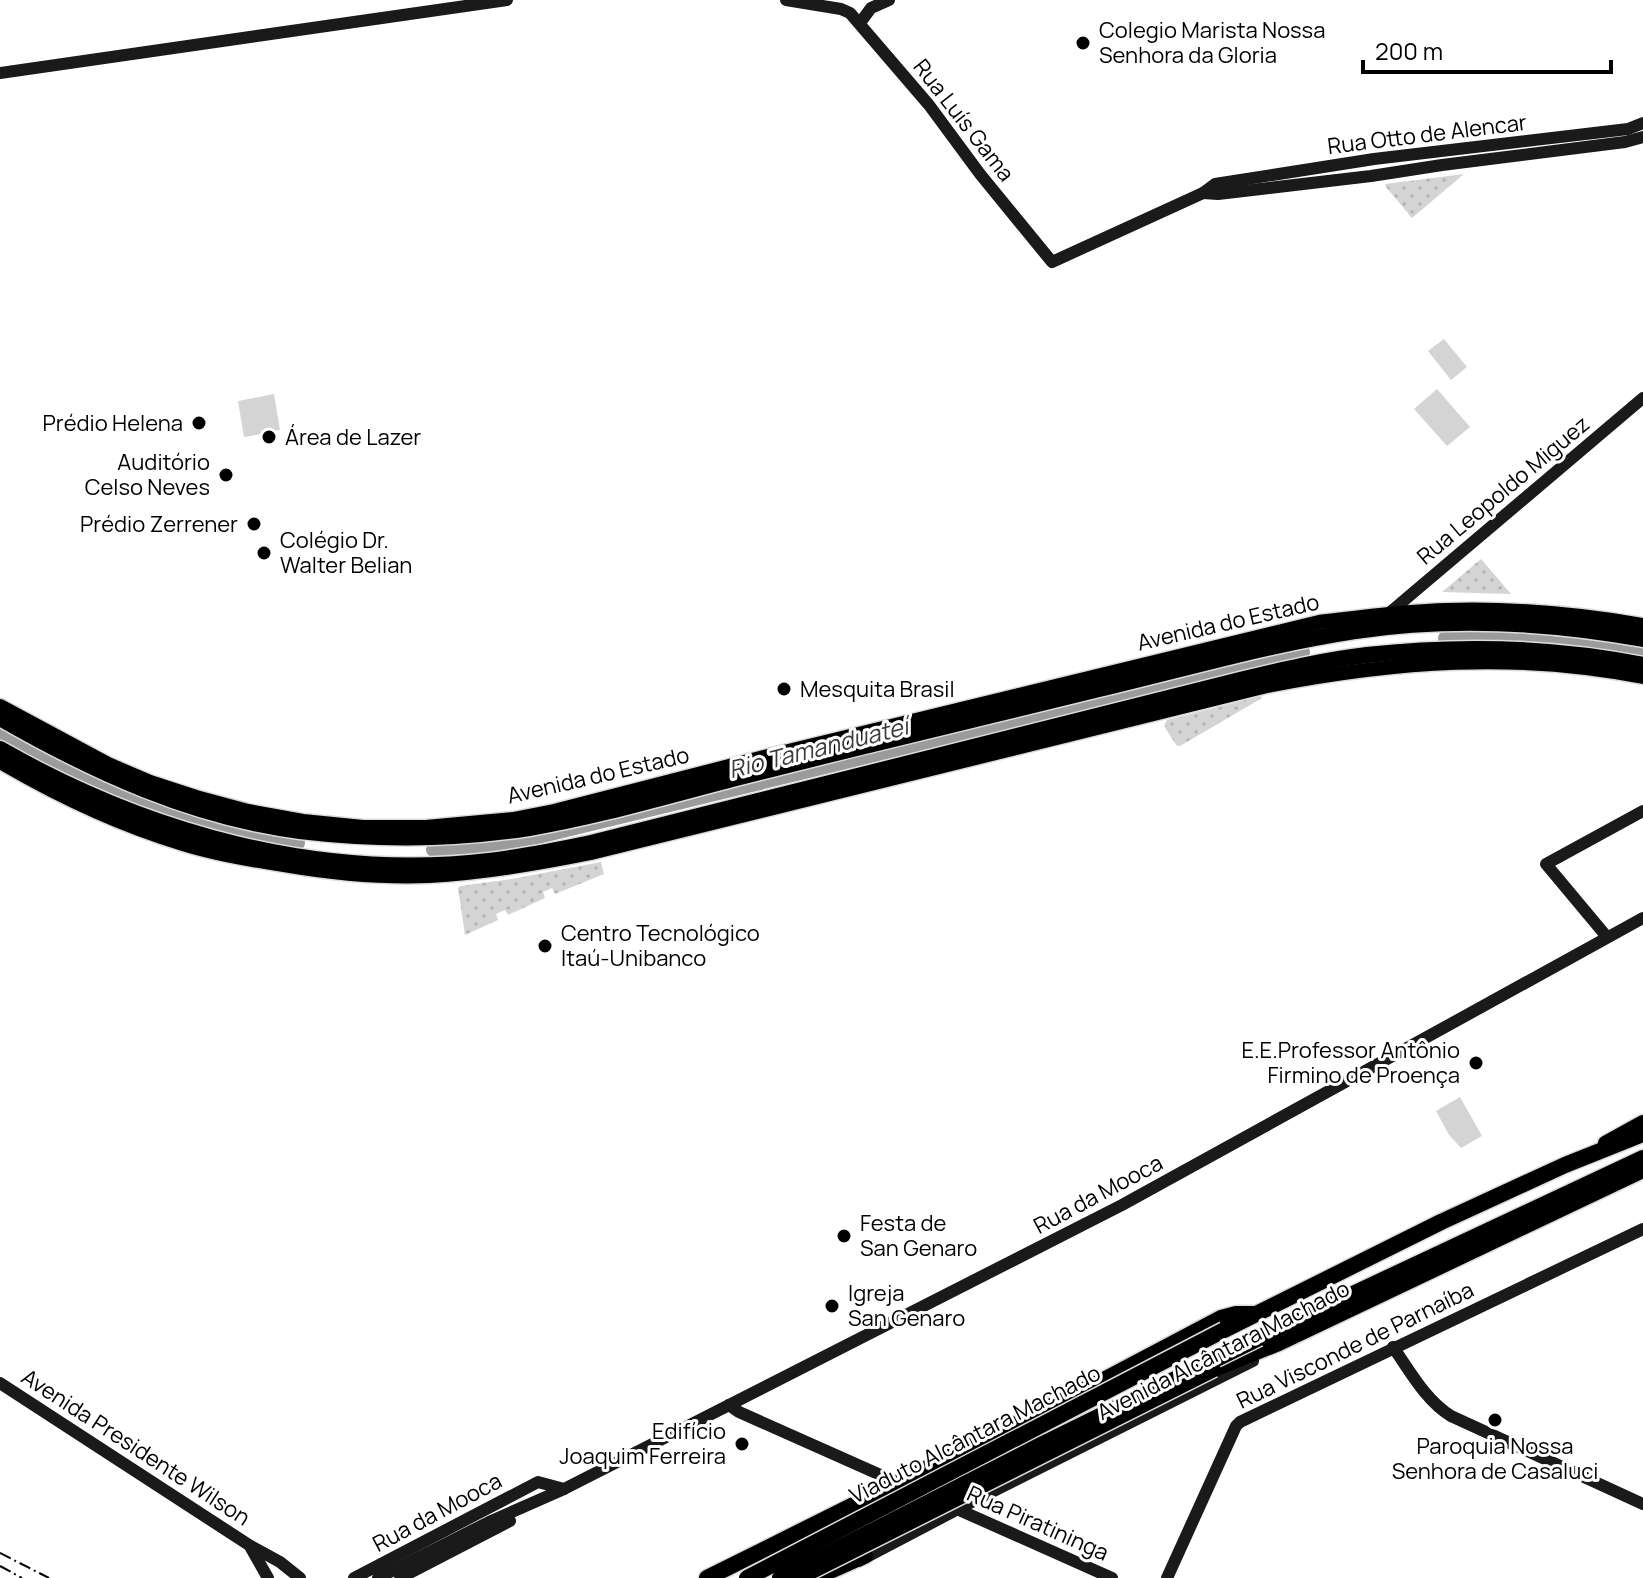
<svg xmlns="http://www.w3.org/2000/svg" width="1643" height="1578" font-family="Manrope,sans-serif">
<defs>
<pattern id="park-dots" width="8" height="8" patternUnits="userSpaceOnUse" patternTransform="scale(2)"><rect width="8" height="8" fill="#d4d4d4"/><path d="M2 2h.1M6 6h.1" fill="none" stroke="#b4b4b4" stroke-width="1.8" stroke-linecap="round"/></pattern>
</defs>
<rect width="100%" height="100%" fill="#fff"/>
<g fill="url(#park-dots)">
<polygon points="1464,174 1412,218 1386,187 1385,184"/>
<polygon points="1481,559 1511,594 1442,592"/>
<polygon points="1261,696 1262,698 1180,746 1176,745 1164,726 1167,720"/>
<polygon points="601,862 604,874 555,894 552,888 543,892 545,898 508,915 505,910 496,914 498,920 465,935 458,888 460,886 512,879"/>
</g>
<g fill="#d4d4d4">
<polygon points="1444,339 1467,367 1451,380 1428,351"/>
<polygon points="1437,389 1470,427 1447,446 1414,409"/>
<polygon points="274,394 280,430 263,433 261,429 262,434 244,437 238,401"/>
<polygon points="1460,1097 1482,1136 1461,1148 1449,1135 1436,1111"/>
</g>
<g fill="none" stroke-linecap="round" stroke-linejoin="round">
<g stroke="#9b9b9b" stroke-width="14">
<path d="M1445 638C1512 635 1577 638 1643 651"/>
<path d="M0 733C93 788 190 828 298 843"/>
<polyline points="433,850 489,845 538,837 1252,663 1303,652"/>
</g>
<g stroke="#dbdbdb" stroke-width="17">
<g id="primary">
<path d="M0 706 108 764 150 782 196 797 248 811 303 821 363 827H426L513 819 554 811 772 755 1319 622C1361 617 1404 611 1447 610 1513 608 1579 614 1643 625"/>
<path d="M0 762C58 796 119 825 183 844 215 854 250 860 284 865 331 873 380 878 429 876 484 873 537 864 591 853L1267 686C1395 661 1515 652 1643 677"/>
<polyline points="1605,1143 1643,1122"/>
<polyline points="1214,1370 1279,1344 1643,1171"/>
<polyline points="817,1578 866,1556"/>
</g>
</g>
<g stroke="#dbdbdb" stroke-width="19">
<g id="highway">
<path d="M0 718C94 772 192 817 300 831 376 840 453 840 529 828 601 816 673 794 744 776 862 746 980 718 1099 689 1184 669 1269 644 1355 631 1450 617 1549 622 1643 639"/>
<path d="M0 749C147 833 318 881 489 861 523 857 557 850 591 843L1240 680C1282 670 1324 660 1367 655 1459 645 1552 647 1643 665"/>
<polyline points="1224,1330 1441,1222 1565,1165 1643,1134"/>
<polyline points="1259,1338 1643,1158"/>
<polyline points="707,1578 1096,1384 1221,1318 1236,1314 1254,1314"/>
</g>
</g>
<g stroke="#1a1a1a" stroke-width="12">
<polyline points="786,0 841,9 850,13 929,105 980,174 1052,262 1203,193 1215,184 1374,159 1628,129 1643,123"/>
<polyline points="860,23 871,8 889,0"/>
<polyline points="0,73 507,0"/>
<polyline points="1203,193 1218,194 1371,176 1442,165 1625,142 1643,137"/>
<polyline points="1388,614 1643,398"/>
<polyline points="1607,937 1546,864 1643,811"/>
<path d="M1393 1347C1410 1371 1426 1401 1451 1416L1643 1504"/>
<polyline points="0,1383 249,1545 280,1562 300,1578"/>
<polyline points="729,1405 739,1412 1112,1578"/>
<polyline points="251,1548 268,1578"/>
<polyline points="859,1561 958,1509 1253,1361"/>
<polyline points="354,1578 538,1482 564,1489"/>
<polyline points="378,1578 489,1522 564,1489 1122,1205 1643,918"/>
<polyline points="400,1578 510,1521"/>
<polyline points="1167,1578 1236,1426 1240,1422 1643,1229"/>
</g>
<use href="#primary" stroke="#000" stroke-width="14"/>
<use href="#highway" stroke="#000" stroke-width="16"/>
<g stroke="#000" stroke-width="2" stroke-dasharray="12 4 2 4" stroke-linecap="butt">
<polyline points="0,1553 49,1578"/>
<polyline points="0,1566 22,1578"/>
</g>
<g stroke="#dbdbdb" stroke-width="17" stroke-linecap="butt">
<polyline id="primary-bridge" points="800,1578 1214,1370"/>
</g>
<g stroke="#dbdbdb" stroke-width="19" stroke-linecap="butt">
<g id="highway-bridge">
<polyline points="747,1578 1224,1330"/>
<polyline points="780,1578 1041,1445 1259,1338"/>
</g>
</g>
<use href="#primary-bridge" stroke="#000" stroke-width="14"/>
<use href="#highway-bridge" stroke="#000" stroke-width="16"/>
</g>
<g fill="#000" stroke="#fff" stroke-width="3">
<circle cx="1083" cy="43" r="8"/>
<circle cx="199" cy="423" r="8"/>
<circle cx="269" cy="437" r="8"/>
<circle cx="226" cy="475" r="8"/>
<circle cx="254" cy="524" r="8"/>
<circle cx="264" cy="553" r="8"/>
<circle cx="784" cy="689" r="8"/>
<circle cx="545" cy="946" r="8"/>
<circle cx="1476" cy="1063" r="8"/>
<circle cx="844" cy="1236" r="8"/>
<circle cx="832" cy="1306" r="8"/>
<circle cx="1495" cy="1420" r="8"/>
<circle cx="742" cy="1444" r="8"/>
</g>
<g text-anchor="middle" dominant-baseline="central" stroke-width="6" stroke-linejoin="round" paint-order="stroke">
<g font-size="22" fill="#000" stroke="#fff" text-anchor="start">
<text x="1099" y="30">Colegio Marista Nossa<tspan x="1099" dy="25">Senhora da Gloria</tspan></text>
<text x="183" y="423" text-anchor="end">Prédio Helena</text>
<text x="285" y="437">Área de Lazer</text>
<text x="210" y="462" text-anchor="end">Auditório<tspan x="210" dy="25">Celso Neves</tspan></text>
<text x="238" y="524" text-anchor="end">Prédio Zerrener</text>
<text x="280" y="540">Colégio Dr.<tspan x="280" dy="25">Walter Belian</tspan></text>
<text x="800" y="689">Mesquita Brasil</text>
<text x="561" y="933">Centro Tecnológico<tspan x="561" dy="25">Itaú-Unibanco</tspan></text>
<text x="1460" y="1050" text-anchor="end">E.E.Professor Antônio<tspan x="1460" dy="25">Firmino de Proença</tspan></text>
<text x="860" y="1223">Festa de<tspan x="860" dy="25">San Genaro</tspan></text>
<text x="848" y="1293">Igreja<tspan x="848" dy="25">San Genaro</tspan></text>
<text x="726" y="1431" text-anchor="end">Edifício<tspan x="726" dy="25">Joaquim Ferreira</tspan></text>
<text x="1495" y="1446" text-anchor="middle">Paroquia Nossa<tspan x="1495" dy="25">Senhora de Casaluci</tspan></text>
</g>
<g font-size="22" fill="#000" stroke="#fff">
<text transform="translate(964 120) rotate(52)">Rua Luís Gama</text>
<text transform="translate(1427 134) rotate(-7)">Rua Otto de Alencar</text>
<text transform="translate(1503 490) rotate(-40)">Rua Leopoldo Miguez</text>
<text transform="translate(1228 622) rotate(-13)">Avenida do Estado</text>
<text transform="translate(598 775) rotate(-13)">Avenida do Estado</text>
<text transform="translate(1098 1194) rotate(-28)">Rua da Mooca</text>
<text transform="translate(1355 1345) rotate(-26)">Rua Visconde de Parnaíba</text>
<text transform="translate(1223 1350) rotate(-27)">Avenida Alcântara Machado</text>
<text transform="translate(975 1434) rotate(-27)">Viaduto Alcântara Machado</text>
<text transform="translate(136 1447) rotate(33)">Avenida Presidente Wilson</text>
<text transform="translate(437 1512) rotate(-28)">Rua da Mooca</text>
<text transform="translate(1038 1523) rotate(24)">Rua Piratininga</text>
</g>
<g font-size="24" font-style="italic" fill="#3c3c3c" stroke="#fff">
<text transform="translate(818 747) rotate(-14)">Rio Tamanduateí</text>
</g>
</g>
<path d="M1363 60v12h248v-12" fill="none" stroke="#000000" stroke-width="4"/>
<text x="1375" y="60" font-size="24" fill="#000000" stroke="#ffffff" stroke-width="6" paint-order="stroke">200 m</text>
</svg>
